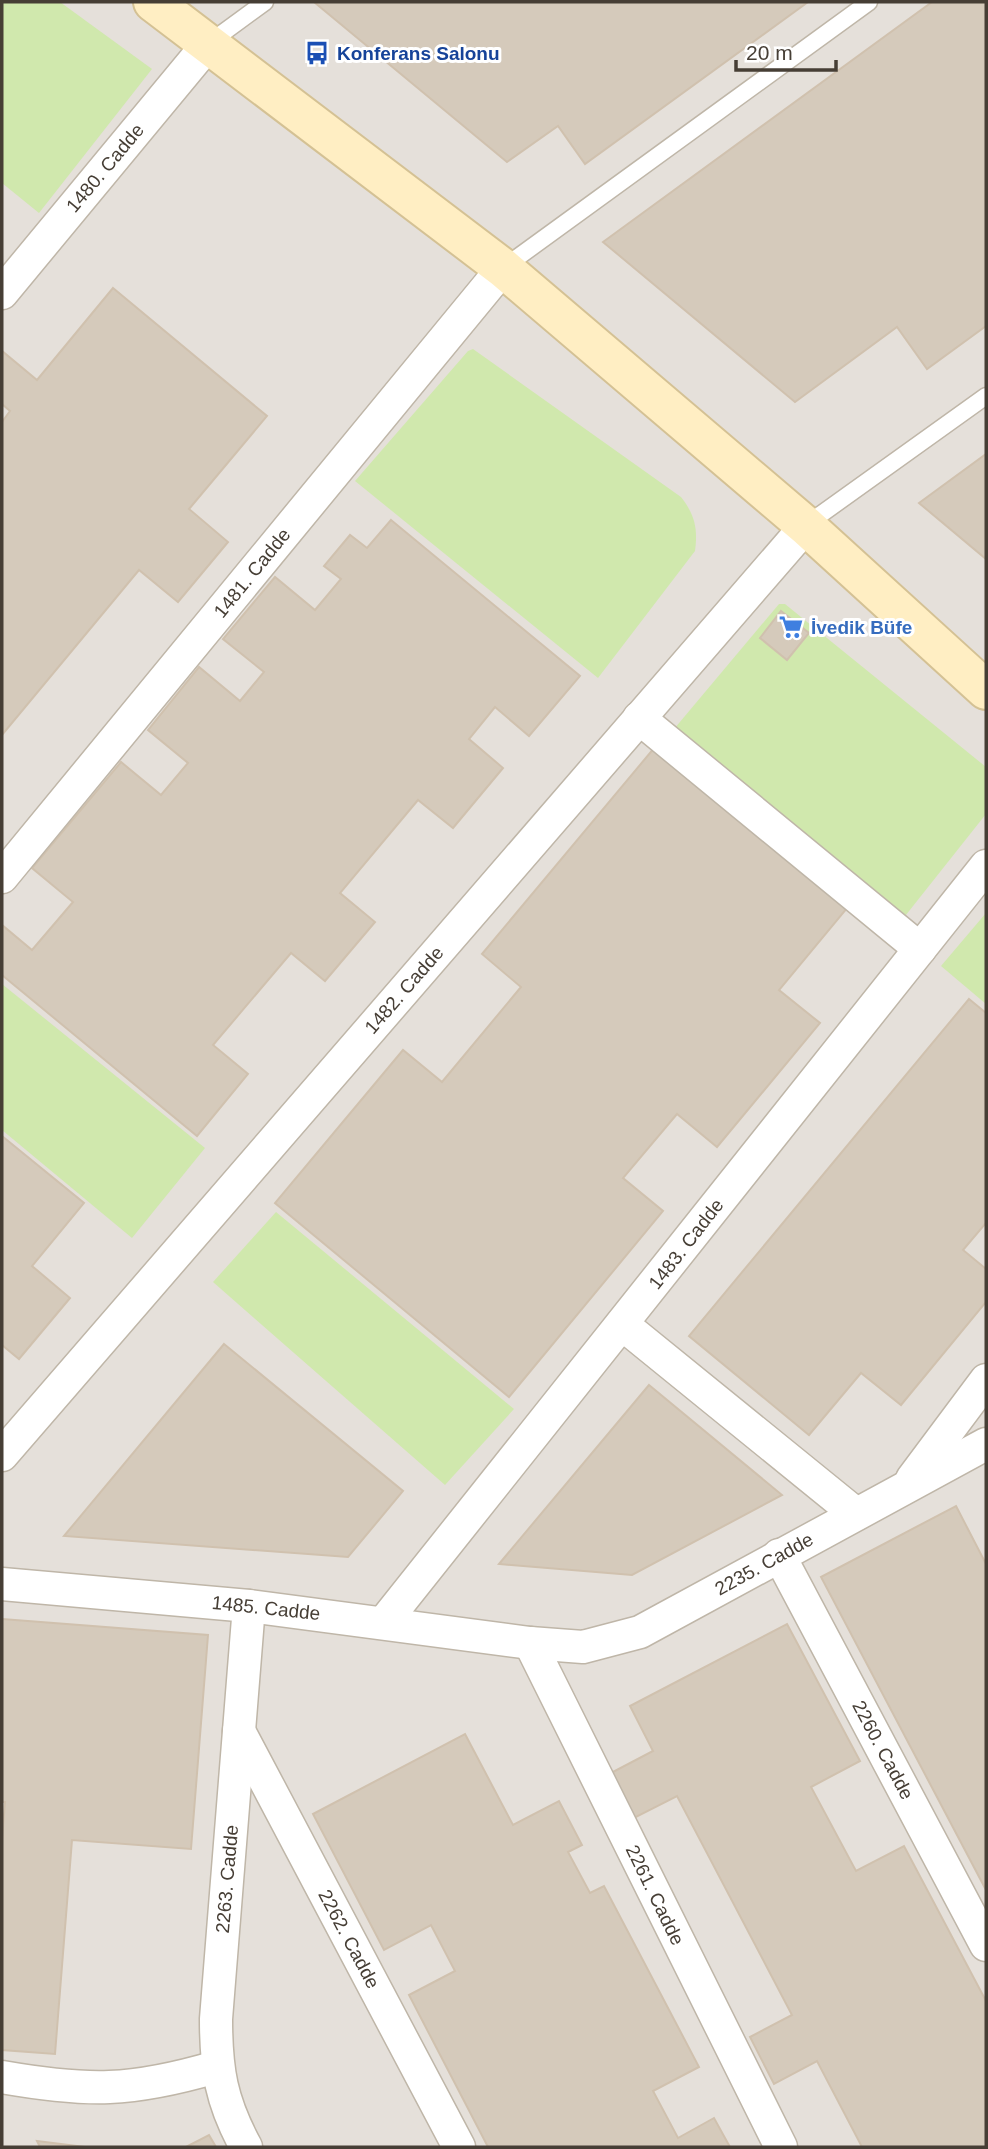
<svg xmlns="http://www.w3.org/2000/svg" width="988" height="2149" font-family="Arial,sans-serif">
<rect width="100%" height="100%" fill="#f3eee5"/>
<rect fill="#e5e0da" x="2" y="2" width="984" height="2145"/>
<g fill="#d0e8ad">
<polygon points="2,2 60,2 152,69 39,213 2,183"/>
<path d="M473 349 681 497C695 515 698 529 695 551L598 678 355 481 468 351Z"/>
<polygon points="779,604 785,604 986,767 986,814 898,925 669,735"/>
<polygon points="986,913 986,1004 941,966"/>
<polygon points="2,984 205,1148 132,1238 2,1130"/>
<polygon points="276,1212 514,1409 445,1485 213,1282"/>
</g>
<g fill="#d5cabb" stroke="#d0c1ae" stroke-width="2">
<polygon points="314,2 808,2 585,164 558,126 507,162"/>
<polygon points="932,2 986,2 986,326 927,369 897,327 795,402 603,242"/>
<polygon points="113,288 267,416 189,509 228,542 178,602 139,570 2,735 2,422 10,411 2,404 2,351 37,380"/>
<polygon points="986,454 986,559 919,503"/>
<polygon points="391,520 580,676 529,736 495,707 469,739 503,768 453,828 418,800 340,893 375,922 325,981 291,953 213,1045 248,1074 197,1136 2,975 2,925 32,950 73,902 32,868 121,762 161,795 188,763 148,730 199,667 240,701 264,672 223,639 275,577 315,610 341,579 324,566 350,535 367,548"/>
<polygon points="781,611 809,633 787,660 760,638"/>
<polygon points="660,741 853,901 779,990 820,1023 717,1147 677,1114 623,1178 663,1211 509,1397 275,1203 403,1050 442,1082 521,987 482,954"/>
<polygon points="969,999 986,1013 986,1223 963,1250 986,1269 986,1302 901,1405 861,1373 809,1435 689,1336"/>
<polygon points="2,1136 84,1203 32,1266 70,1298 19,1359 2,1345"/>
<polygon points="224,1344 403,1491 348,1557 64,1536"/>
<polygon points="649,1385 782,1495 632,1575 499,1564"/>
<polygon points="956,1506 986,1564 986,1890 821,1577"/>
<polygon points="2,1619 208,1635 191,1849 72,1840 55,2054 2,2050 2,1839 5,1802 2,1802"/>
<polygon points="787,1624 860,1761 811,1787 856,1871 904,1846 986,2001 986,2147 862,2147 817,2061 774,2084 750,2037 792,2015 677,1796 634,1818 611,1773 653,1751 630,1706"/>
<polygon points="465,1734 513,1825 559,1801 582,1845 568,1852 590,1893 604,1886 699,2067 653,2091 678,2138 714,2118 730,2147 488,2147 409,1995 455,1971 431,1925 384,1950 313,1814"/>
<polygon points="209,2135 216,2147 186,2147"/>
<polygon points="37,2141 85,2147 40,2147"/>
</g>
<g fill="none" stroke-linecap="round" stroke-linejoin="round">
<g stroke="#bfb6a8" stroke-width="19">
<g id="lane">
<polyline points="209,43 265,2"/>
<polyline points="503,268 869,2"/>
<polyline points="806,525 986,396"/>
</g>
</g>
<g stroke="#bfb6a8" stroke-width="35">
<g id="street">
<polyline points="2,293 209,43"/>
<polyline points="639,718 920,949"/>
<polyline points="2,877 503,268"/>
<polyline points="622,1324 856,1514"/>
<polyline points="2,1455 806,526"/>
<polyline points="912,1479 986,1380"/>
<polyline points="779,1555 986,1945"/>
<polyline points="2,1584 249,1606 530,1643 583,1647 640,1632 986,1444"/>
<polyline points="385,1621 986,866"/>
<polyline points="530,1643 781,2147"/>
<polyline points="239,1731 459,2147"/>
<path d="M2 2077C88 2092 131 2092 216 2067"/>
<path d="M246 2147C221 2101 216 2070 216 2019L249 1606"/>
</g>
</g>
<g stroke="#d4c194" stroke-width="42">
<polyline id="secondary" points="153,2 503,268 806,526 986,690"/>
</g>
<use href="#lane" stroke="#fff" stroke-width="16"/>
<use href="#street" stroke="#fff" stroke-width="32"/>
<use href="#secondary" stroke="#ffeec3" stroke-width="38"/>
</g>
<defs>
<g id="bus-bare" transform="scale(1.89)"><path d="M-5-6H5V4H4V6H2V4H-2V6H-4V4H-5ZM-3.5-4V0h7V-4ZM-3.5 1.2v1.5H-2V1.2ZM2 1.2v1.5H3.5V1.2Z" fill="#1a4fb4" stroke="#fff" stroke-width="2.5" paint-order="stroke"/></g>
<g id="supermarket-bare" transform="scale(1.89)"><path d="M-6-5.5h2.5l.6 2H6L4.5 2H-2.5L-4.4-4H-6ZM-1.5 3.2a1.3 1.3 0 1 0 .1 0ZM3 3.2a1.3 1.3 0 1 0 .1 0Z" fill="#3f7fe0" stroke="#fff" stroke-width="2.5" paint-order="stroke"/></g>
</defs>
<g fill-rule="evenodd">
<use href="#bus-bare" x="317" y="53"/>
<use href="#supermarket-bare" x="791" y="627"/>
</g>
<g text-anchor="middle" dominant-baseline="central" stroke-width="6" stroke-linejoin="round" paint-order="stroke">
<g font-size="19" font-weight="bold" fill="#164399" stroke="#fff" text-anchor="start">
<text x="337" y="53">Konferans Salonu</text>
</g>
<g font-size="19" fill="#463e35" stroke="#fff">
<text transform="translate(105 168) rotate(-50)">1480. Cadde</text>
<text transform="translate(252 573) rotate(-51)">1481. Cadde</text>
<text transform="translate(404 990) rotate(-49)">1482. Cadde</text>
<text transform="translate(686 1244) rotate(-52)">1483. Cadde</text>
<text transform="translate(764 1564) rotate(-29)">2235. Cadde</text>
<text transform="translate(266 1608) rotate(6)">1485. Cadde</text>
<text transform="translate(883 1750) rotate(62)">2260. Cadde</text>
<text transform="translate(227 1879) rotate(-85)">2263. Cadde</text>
<text transform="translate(655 1895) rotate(64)">2261. Cadde</text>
<text transform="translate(349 1939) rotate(62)">2262. Cadde</text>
</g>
<g font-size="19" font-weight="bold" fill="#366cbe" stroke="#fff" text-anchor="start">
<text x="811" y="627">İvedik Büfe</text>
</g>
</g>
<rect width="988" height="2149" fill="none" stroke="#463e35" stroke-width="7"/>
<path d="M736 60v10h100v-10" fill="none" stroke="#463e35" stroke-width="3.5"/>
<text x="746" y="60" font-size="21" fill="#463e35" stroke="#ffffff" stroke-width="5" paint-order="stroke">20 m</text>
</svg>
